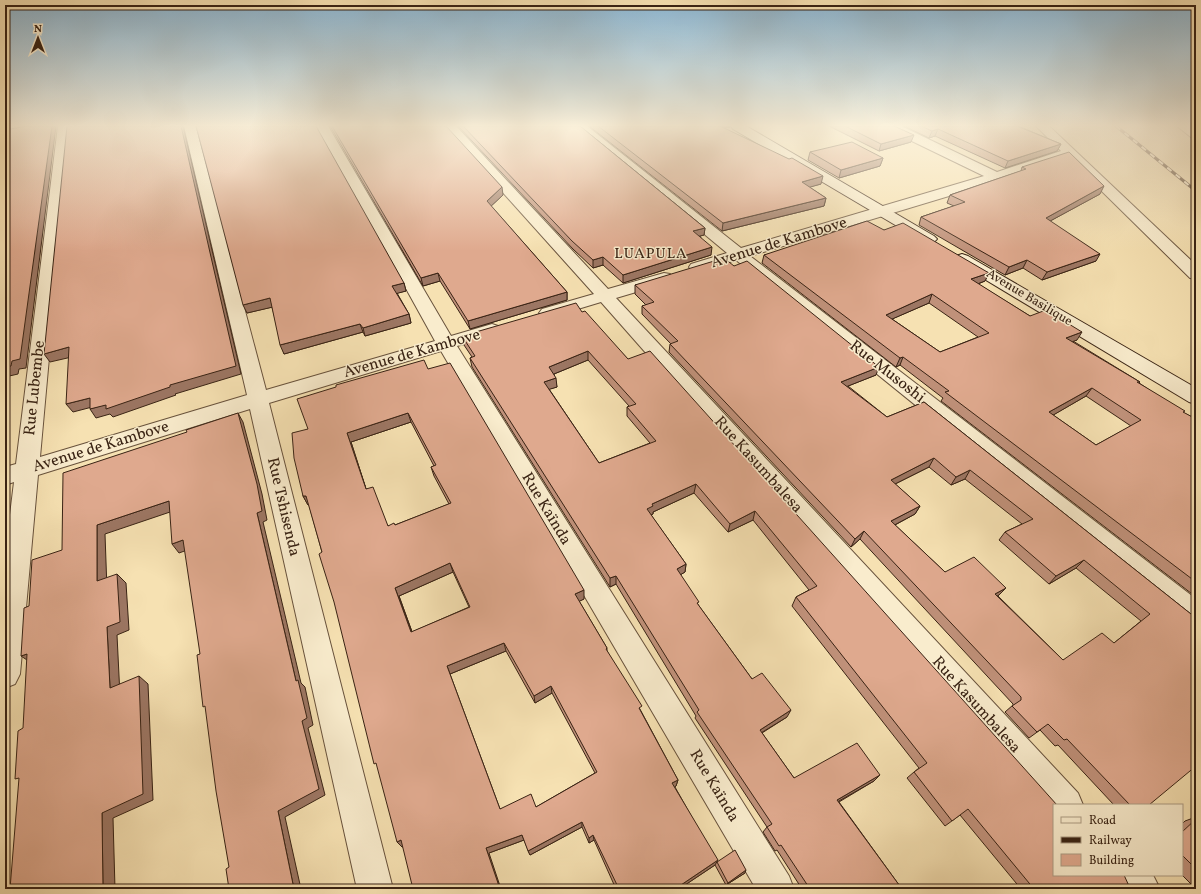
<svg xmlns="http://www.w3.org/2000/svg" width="1201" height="894" font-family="Vollkorn,serif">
<rect width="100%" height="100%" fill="#f6e1b2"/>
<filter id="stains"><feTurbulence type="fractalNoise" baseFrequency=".005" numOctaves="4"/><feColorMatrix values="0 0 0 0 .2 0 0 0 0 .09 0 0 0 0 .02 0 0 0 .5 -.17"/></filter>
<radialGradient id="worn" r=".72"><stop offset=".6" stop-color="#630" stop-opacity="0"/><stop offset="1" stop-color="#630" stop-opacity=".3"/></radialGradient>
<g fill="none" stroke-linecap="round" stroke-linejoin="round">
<g stroke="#68523c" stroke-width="2">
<g id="street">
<polygon points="58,126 70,126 40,457 247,395 184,126 196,126 266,390 435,341 316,126 328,126 451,336 492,324 498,326 501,330 498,334 457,346 789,876 794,889 756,889 441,351 269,403 393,889 357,889 250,409 38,475 20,674 15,684 5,688 5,556 14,482 5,485 5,467 16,464"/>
<polygon points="443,126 456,126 608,289 664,273 670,274 672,278 670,282 616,298 1078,793 1083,805 1054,805 1054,816 601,302 548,318 542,317 539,313 542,309 594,294"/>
<polygon points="574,126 587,126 741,248 984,176 887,129 885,126 901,126 997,172 1061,151 1036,126 1049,126 1196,265 1196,279 1190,278 1067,157 1002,180 750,256 1196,599 1196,627 1186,624 736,260 697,272 691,270 689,267 691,264 727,253"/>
<polygon points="1177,126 1191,126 1196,129 1196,139 1192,138"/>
<polygon points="1111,875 1153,875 1160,889 1118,889"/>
</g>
</g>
<g stroke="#392314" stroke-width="2">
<g id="secondary">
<polygon points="731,126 746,126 934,236 937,239 934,242 929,244 924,242 733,129"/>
<polygon points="962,254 968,256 1196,388 1196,404 1189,402 956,262 954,259 956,256"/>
</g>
</g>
<use href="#street" fill="#f9eccd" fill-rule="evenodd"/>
<use href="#secondary" fill="#f9eccd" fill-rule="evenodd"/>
<g stroke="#392314" stroke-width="3">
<polyline id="rail" points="1116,126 1196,191"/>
</g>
<use href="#rail" stroke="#f9eccd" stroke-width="2" stroke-dasharray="5.5" stroke-linecap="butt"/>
</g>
<g fill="#c0917a" stroke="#392314" fill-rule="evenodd">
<polygon points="196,126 404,283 406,291 397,293 409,314 411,323 365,336 363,332 284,354 272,307 247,313"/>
<polygon points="330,126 446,126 503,195 491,206 567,292 567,300 470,329 440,281 423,286"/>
<polygon points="458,126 580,126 705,228 704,235 700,236 711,255 623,283 603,265 593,268 573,249"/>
<polygon points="589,126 730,126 730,127 724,128 821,184 809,187 826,198 824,206 722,231"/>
<polygon points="829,126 894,126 911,142 879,151"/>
<polygon points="904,126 1019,126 1018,126 1061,144 1057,151 1005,168 935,136 929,138"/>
<polygon points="810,152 883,158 880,166 839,178 808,160"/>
<polygon points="1022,167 1100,194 1050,221 1096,261 1042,280 1023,268 1005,275 919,225 921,217 954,206 947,203 950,195 1021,171"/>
<path d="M884 230 989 273 985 281 978 284 1030 316 1077 340 1073 341 1140 382 1139 383 1184 413 1196 419V597L941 401 943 398 900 365 896 367 762 263 764 255ZM929 303 978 337 940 352 892 319ZM1086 396 1131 426 1096 445 1053 415Z"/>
<path d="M734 266 876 375 848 386 887 417 924 402 1196 618 1149 805H1114L1058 745 1055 746 1040 730 1029 738 1005 712 1013 705V704L860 539 851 547 669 352 670 344H671L642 314V306L646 305 635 294V285ZM929 467 951 485 965 479 1022 524 1005 532 999 540 1049 584 1076 568 1141 621 1114 643 1063 660 998 596 1006 588 945 572 895 525 915 514 920 506 895 484Z"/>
<path d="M582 312 628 359 1129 886 1151 889H1021L960 815 945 826 907 778 914 772 919 768 792 606 796 597 809 590 753 520 728 532 694 493 653 512V514L651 515 686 564 685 572 680 575 699 606 752 679 787 717 762 733 794 778 874 781 839 802 902 889H802L777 850 775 851 763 832 767 827 695 718 696 716 616 584 610 587 472 367 470 358 472 357 464 345 462 336ZM588 360 629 406 627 407V416L650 443 599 463 549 389 557 387 554 374Z"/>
<path d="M428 369 584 599 579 601 607 648V651L641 711 678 780 676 786 675 787 717 862 745 873 726 885 715 865 679 889H616L594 840 589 843 582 827 530 855 524 840 489 853 402 847 322 552 309 505H308L303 496 308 429ZM411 422 434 466 431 467 434 476 449 504 395 525 388 526 366 489 351 442ZM453 572 469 607 412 632 399 596ZM506 651 535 703 552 693 595 773 536 807 500 809 450 674Z"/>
<polygon points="1196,817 1196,889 1182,875 1182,824 1185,821"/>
</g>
<g fill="#9c7663" stroke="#392314">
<polygon points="52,126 56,126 26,368 19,369 18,374 5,377 5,367"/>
<polygon points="181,126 183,126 241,374 175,394 176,395 113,417 110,414 96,418 90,409 170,385"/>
<polygon points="714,126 730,126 730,127 714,130"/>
<polygon points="938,129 935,136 929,138 932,131"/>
<polygon points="914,135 911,142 879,151 881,144"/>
<polygon points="1061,144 1057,151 1005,168 1008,161"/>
<polygon points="883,158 880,166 839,178 841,170"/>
<polygon points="823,176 821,184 800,190 802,182"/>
<polygon points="1104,186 1100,194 1041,226 1046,218"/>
<polygon points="502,187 503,195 488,209 487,201"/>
<polygon points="826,198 824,206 722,231 723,223"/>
<polygon points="705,228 704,235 692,238 693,231"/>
<polygon points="712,247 711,255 623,283 623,275"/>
<polygon points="1100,254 1096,261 1042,280 1047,272"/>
<polygon points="603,257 603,265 593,268 593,260"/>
<polygon points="1027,260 1023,268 1005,275 1009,267"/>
<polygon points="438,273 440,281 423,286 421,278"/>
<polygon points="989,273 985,281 967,288 971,279"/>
<polygon points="404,283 406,291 395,294 392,286"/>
<polygon points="567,292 567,300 470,329 468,321"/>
<polygon points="932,294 929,303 883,323 886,315"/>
<polygon points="270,298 273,307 247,313 243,305"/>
<polygon points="409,314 411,323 365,336 363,328"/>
<polygon points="360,324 363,332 284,354 280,345"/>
<polygon points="1082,332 1077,340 1061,346 1066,338"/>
<polygon points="69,347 76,356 50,362 44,354"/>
<polygon points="588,351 588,360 549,376 549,367"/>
<polygon points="903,357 900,365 896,367 900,358"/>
<polygon points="879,367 876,375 838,390 841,382"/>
<polygon points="556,378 557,387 544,391 544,382"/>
<polygon points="1092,388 1086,396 1043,421 1049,412"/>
<polygon points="90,398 96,406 73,412 66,404"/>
<polygon points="238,413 243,422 262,494 267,520 263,522 301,683 305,687 313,725 308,728 325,795 285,817 301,889 294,889 278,811 302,721 296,681 257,513"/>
<polygon points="408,413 411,422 351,442 369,498 366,489 347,433"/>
<polygon points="934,458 929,467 887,488 891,480"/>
<polygon points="970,470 965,479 951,485 956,477"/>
<polygon points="696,484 694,493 653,512 653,514 646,517 647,509 652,504"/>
<polygon points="303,496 306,496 310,504 308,505"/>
<polygon points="169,501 176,510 105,534 107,590 97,581 97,525"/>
<polygon points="920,506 915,514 887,529 891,521"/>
<polygon points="755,511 753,520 728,532 730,524"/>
<polygon points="864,531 860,539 851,547 855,539"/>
<polygon points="183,540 190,549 179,553 172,544"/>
<polygon points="1084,560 1076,568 1049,584 1056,576"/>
<polygon points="450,563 453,572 399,596 415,640 395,588"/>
<polygon points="686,564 685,572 675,578 677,569"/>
<polygon points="117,574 126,583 129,630 117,635 120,696 110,688 107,627"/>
<polygon points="616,576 616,584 610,587 610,578"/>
<polygon points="1006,588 999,595 988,601 995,594"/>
<polygon points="584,590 584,599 576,603 575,594"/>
<polygon points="504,643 506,651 450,674 447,666"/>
<polygon points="27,654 33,664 21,656"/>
<polygon points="139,676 148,684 153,800 113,818 115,889 103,889 102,813"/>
<polygon points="551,686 552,693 535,703 534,696"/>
<polygon points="791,710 787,717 756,736 760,730"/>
<polygon points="880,775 874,781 832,805 837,800"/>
<polygon points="678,780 676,786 671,789 672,783"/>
<polygon points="582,822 582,827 530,855 528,851"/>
<polygon points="522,835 524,840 489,853 501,889 500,889 486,848"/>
<polygon points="593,835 594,840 589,843 589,838"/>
<polygon points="401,840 405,845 402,847 397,842"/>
<polygon points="718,860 715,865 679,889 675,889"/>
<polygon points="746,870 745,873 726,885 728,883"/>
</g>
<g fill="#dfa98e" stroke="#392314" fill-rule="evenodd">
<polygon points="27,126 52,126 20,359 12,361 11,366 5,367 5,130"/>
<polygon points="67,126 181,126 236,366 170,385 170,387 106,409 106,405 90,409 90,398 66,404 69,347 44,354"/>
<polygon points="196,126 316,126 404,283 392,286 409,314 363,328 360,324 280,345 270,298 243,305"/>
<polygon points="332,126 446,126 502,187 487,201 567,292 468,321 438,273 421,278"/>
<polygon points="463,126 580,126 705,228 693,231 712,247 623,275 603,257 593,260 572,241"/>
<polygon points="598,126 720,126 789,159 792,158 823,176 802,182 826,198 723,223"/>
<polygon points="845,126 894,126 914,135 881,144"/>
<polygon points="921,126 1017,126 1061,144 1008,161 938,129 932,131"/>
<polygon points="852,142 883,158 841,170 810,152"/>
<polygon points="1069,152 1104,186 1046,218 1100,254 1047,272 1027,260 1009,267 921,217 965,202 950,195 1026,169 1022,167"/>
<path d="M867 221 884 230 903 223 989 273 971 279 1030 316 1046 310 1082 332 1066 338 1140 382H1137L1185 411 1183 412 1196 419V582L945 392 949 391 903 357 900 358 764 255ZM932 294 989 333 940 352 886 315ZM1092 388 1141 420 1096 445 1049 412Z"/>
<path d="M724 258 734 266 747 261 879 367 841 382 887 417 924 402 1196 618V766L1149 805H1130L1067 739 1064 740 1048 724 1037 732 1012 706 1021 700V697L864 531 855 539 670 344 678 341 642 306 654 302 635 285ZM934 458 956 477 970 470 1033 519 1005 532 1056 576 1084 560 1150 614 1114 643 1102 633 1063 660 995 594 1006 588 974 557 945 572 891 521 920 506 891 480Z"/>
<path d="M576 303 582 312 585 311 628 359 650 351 1057 805H1054V875H1124L1129 886H1148L1151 889H1034L968 809 952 821 914 772 927 763 796 597 817 586 755 511 730 524 696 484 652 504 653 506 647 509 686 564 677 569 699 602 697 603 752 679 762 673 791 710 760 730 794 778 857 743 880 775 837 800 902 889H810L781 845 779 846 767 827 772 824 697 712 699 710 616 576 610 578 470 358 475 356 462 336ZM588 351 636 404 627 407 656 441 599 463 544 382 556 378 549 367Z"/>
<path d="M424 360 428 369 450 363 584 590 575 594 607 648 606 649 642 706 639 708 678 780 672 783 718 860 675 889H619L593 835 589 838 582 822 528 851 522 835 486 848 500 889H413L401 840 397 842 376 763 374 764 334 602 319 554 322 552 306 496H303L294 458 292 433 308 429 297 399 336 387V385ZM408 413 436 465 431 467 451 503 395 525 394 523 388 526 373 487 366 489 347 433ZM450 563 470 607 411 632 395 588ZM504 643 534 696 551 686 597 772 536 807 531 794 500 809 447 666Z"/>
<polygon points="238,413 257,484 262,511 257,513 296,681 298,680 307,718 302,721 319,789 278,811 294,889 229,889 226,869 229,867 216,791 205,706 203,707 197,655 200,654 183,540 172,544 169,501 97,525 97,581 117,574 120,622 107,627 110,688 139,676 143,794 102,813 103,889 10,889 19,778 15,779 18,731 23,728 27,654 21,656 24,608 29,606 32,560 62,550 63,473 187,432 186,430"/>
<polygon points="1196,819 1196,869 1182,855 1182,832"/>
<polygon points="735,850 746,870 728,883 717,862"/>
</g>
<linearGradient id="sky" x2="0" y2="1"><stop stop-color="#8bb7d4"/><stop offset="0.5" stop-color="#fbf2dc"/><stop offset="1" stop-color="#fbf2dc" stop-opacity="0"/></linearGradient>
<rect width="1201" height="251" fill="url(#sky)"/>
<g text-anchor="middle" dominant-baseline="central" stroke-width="3" stroke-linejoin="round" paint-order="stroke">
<g font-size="13" fill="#392314" stroke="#f9eccd">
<text transform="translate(1029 298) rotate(31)">Avenue Basilique</text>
</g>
<g font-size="15" letter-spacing="1" fill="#392314" stroke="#f9eccd">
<text x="651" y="254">LUAPULA</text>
</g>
<g font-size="16" fill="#392314" stroke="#f9eccd">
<text transform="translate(779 243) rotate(-17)">Avenue de Kambove</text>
<text transform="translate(412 354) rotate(-16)">Avenue de Kambove</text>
<text transform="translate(887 372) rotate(38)">Rue Musoshi</text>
<text transform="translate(35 388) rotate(-84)">Rue Lubembe</text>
<text transform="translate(101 447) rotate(-17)">Avenue de Kambove</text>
<text transform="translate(758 465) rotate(48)">Rue Kasumbalesa</text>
<text transform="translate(283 507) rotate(77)">Rue Tshisenda</text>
<text transform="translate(546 509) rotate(59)">Rue Kaïnda</text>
<text transform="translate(976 705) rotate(48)">Rue Kasumbalesa</text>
<text transform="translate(714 786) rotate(59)">Rue Kaïnda</text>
</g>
</g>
<rect width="1201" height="894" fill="none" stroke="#f6e1b2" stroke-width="20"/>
<rect x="6" y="6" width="1189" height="882" fill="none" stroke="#392314" stroke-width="2"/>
<rect x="10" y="10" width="1181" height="874" fill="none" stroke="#392314"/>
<rect x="1053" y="804" width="130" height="72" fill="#f9eccd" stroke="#ac9c83"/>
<rect x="1061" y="817" width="20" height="6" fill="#f9eccd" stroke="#ac9c83"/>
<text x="1089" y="824" font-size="12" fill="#392314">Road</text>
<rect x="1061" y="837" width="20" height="6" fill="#392314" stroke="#ac9c83"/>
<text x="1089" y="844" font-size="12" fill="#392314">Railway</text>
<rect x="1061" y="854" width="20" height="12" fill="#dfa98e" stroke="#ac9c83"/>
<text x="1089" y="864" font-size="12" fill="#392314">Building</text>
<g transform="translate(38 38)" stroke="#f9eccd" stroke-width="3" paint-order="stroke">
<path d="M0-3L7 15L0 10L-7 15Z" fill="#392314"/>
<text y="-6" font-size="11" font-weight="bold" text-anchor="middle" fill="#392314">N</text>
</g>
<rect width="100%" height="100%" filter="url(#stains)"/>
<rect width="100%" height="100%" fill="url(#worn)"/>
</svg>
